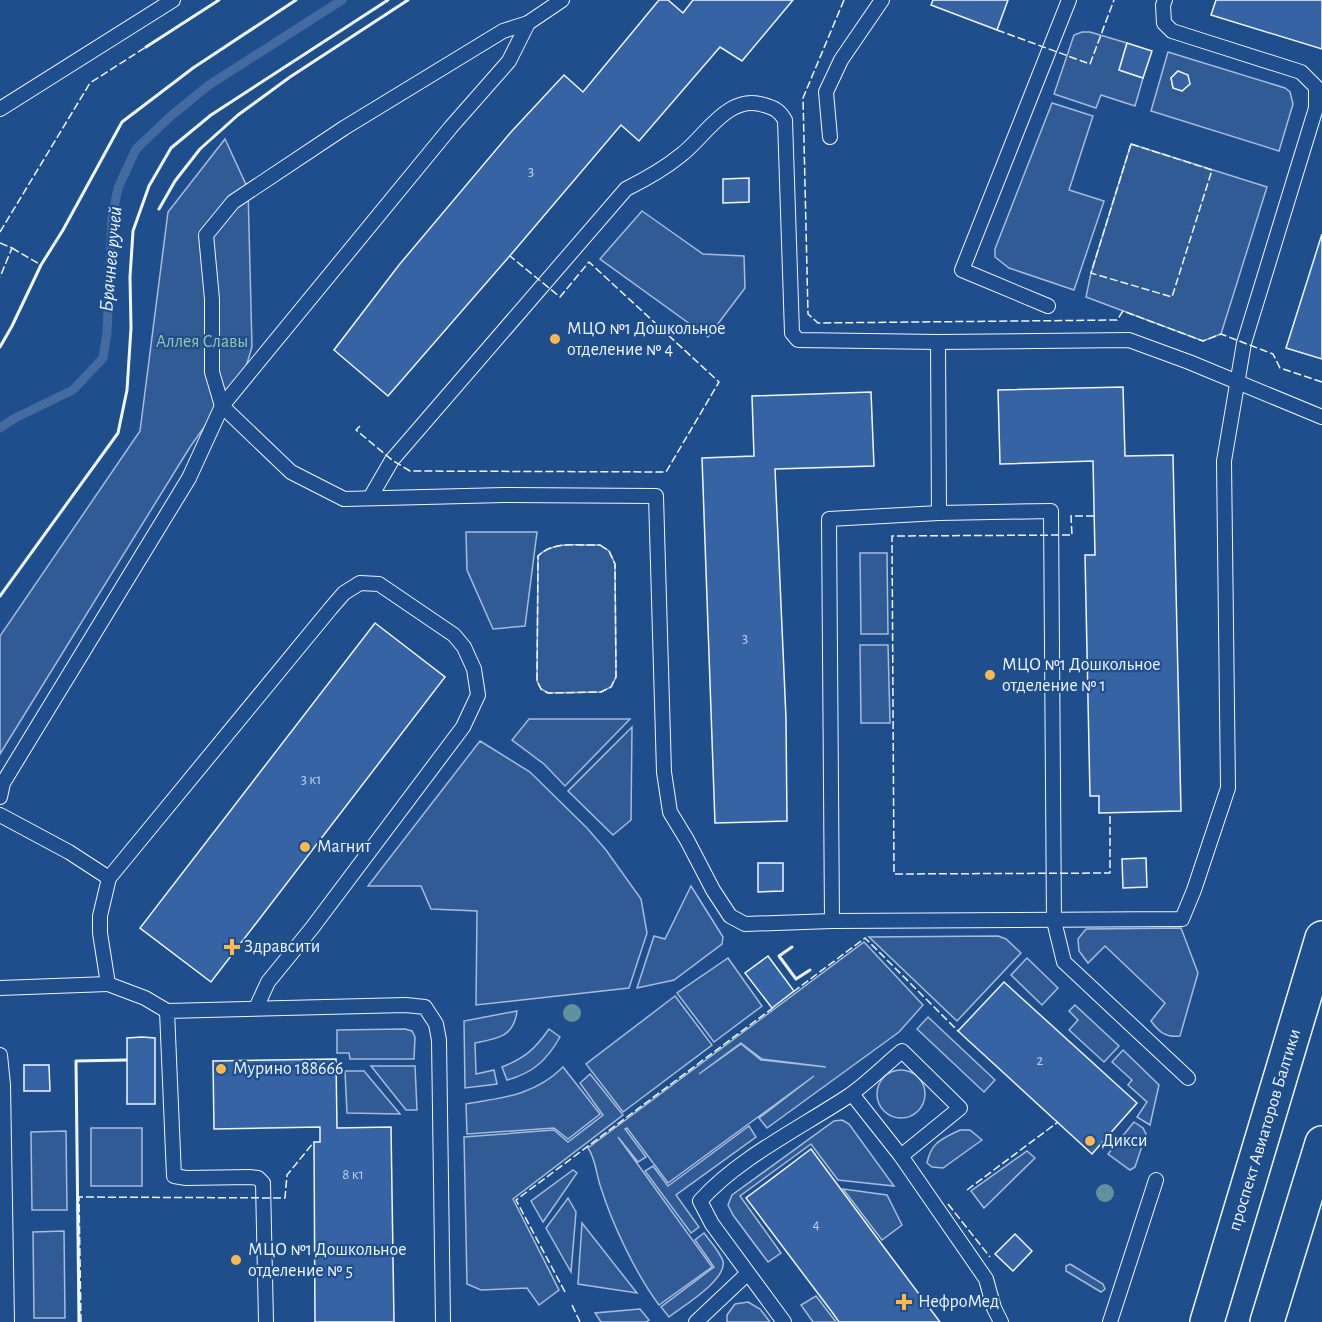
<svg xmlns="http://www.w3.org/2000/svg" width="1322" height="1322" font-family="'Alegreya Sans',sans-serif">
<rect width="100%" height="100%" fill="#1f4e8c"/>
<g fill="#305b95" stroke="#a8bbd7" stroke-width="1.5" fill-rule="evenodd">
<polygon points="1082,32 1090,32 1127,43 1119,70 1143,78 1135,106 1101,95 1096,108 1054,94 1074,35"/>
<path d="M1168 52 1285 88 1290 92 1293 104 1279 151 1151 111ZM1178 71 1190 84 1182 91 1173 88 1171 78Z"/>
<polygon points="1052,103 1093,116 1069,190 1104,201 1074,290 1009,268 995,257 995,249"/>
<polygon points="225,139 248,189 252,347 245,370 190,447 0,754 0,636 140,431 168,212"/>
<polygon points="1131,144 1267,187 1221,334 1203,341 1086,297 1091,273"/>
<polygon points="642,211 703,254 744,256 745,288 708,337 600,259"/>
<polygon points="466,532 537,532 525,626 493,629 467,570"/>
<path d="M600 545 609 551 615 564 616 677 611 687 601 692 548 693 541 689 537 681 538 556C554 540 579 546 600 545Z"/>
<polygon points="860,553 887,553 888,634 861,634"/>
<polygon points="860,645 888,645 890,723 861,723"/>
<polygon points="529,719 630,719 565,786 544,764 512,740"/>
<polygon points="632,727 631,820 613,835 568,791"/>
<polygon points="480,741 530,772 587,828 606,850 641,899 647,933 629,988 476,1005 477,911 431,909 421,886 368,886"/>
<polygon points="691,886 723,937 722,944 674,980 637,988 654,936 665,939"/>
<path d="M1181 928 1198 973 1180 1036C1166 1038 1159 1032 1151 1021L1165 1003 1105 946 1088 963 1079 951 1078 939 1086 929Z"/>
<polygon points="998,936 1006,939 1021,953 957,1021 869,937"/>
<path d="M864 942 923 1005 899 1032 767 1128 759 1118 814 1076 668 1183 627 1128 625 1129 646 1157 638 1162 618 1137 712 1267 659 1305C636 1274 613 1226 601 1188 596 1175 596 1159 588 1148ZM741 1043 762 1059 826 1067 761 1060 741 1044 699 1074Z"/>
<polygon points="728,958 762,1006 714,1042 677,993"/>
<polygon points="1027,958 1058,988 1042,1005 1011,975"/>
<polygon points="675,996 712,1045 623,1112 586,1064"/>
<polygon points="1075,1005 1119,1046 1104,1062 1069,1030 1078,1020 1069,1011"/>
<path d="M517 1011C514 1037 497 1039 475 1043L476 1074 494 1070 497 1084 465 1088 464 1021Z"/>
<polygon points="928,1017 995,1080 984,1092 917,1029"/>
<polygon points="405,1029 412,1031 415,1037 414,1059 350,1059 349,1053 337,1053 337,1030"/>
<path d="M549 1029 560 1037C547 1060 533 1073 507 1080L502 1067C525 1058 535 1049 549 1029Z"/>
<polygon points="1123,1050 1159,1085 1150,1125 1137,1117 1147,1102 1128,1085 1132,1080 1112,1062"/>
<polygon points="371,1066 415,1066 417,1110 406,1110"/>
<path d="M563 1067 600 1114 568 1139 554 1128 467 1134 466 1104C503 1098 535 1095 563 1067Z"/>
<circle cx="901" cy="1094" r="24"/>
<polygon points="345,1071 364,1071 400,1114 347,1113"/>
<polygon points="590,1074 623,1115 513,1199 559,1290 539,1305 527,1288 481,1290 467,1284 464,1137 554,1130 568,1142 603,1115 580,1083"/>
<polygon points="842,1120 849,1124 894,1186 838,1180 811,1144 740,1196 781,1253 768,1262 733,1215 728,1205 732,1195 834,1121"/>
<polygon points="1134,1122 1143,1128 1146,1134 1135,1167 1130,1170 1108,1154"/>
<polygon points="749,1126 756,1137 676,1195 699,1227 691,1233 645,1171 653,1166 668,1186"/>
<rect x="91" y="1128" width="51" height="58"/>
<path d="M960 1130H970L982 1140 943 1168 932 1167 927 1163C931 1142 942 1139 960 1130Z"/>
<polygon points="66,1131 67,1210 32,1210 31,1132"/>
<polygon points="1027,1151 1035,1158 984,1208 971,1191"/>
<polygon points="573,1170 577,1173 543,1222 531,1201"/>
<polygon points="843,1189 887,1195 902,1225 882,1240"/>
<polygon points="568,1198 576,1212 571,1272 546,1228"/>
<polygon points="582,1223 637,1293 578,1284"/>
<polygon points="64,1231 65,1318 34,1318 33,1232"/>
<path d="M704 1233C710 1241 720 1252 723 1261 727 1280 683 1306 669 1317L661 1307 714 1267 695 1240Z"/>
<polygon points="1070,1264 1103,1284 1105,1289 1101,1292 1066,1271 1066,1266"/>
<polygon points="816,1296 836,1322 813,1322 801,1305"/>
<polygon points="748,1302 760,1309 770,1322 727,1322 727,1315 735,1304"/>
<polygon points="640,1309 649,1320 646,1322 601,1322 595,1313"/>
</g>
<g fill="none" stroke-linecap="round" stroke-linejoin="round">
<polyline stroke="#446ba0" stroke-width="9" points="0,428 15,418 73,390 103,358 107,333 112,218 118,188 136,149 172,115 209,85 342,0"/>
</g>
<g fill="#3563a3" stroke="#f2f6ff" stroke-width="1.5">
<polygon points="659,0 668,0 683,13 693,0 793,0 742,61 720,47 639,141 621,125 514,251 388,396 334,350 399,265 511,132 564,75 583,92"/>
<polygon points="933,0 1008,0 997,30 931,5"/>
<polygon points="1216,0 1322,0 1322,49 1211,15"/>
<polygon points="1127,43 1152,51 1143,78 1119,70"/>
<polygon points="1178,71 1188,75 1190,84 1182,91 1173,88 1171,78"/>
<polygon points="749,178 749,202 723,203 723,179"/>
<polygon points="1322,234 1322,359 1286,348"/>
<polygon points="1123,387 1125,456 1173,455 1181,811 1099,813 1099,796 1090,796 1085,555 1095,555 1093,461 1000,464 998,390"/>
<polygon points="871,392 874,466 775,469 786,718 787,821 715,823 702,458 754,456 752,396"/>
<polygon points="375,623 445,677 211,982 140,928"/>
<polygon points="1146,858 1147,887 1123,888 1122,859"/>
<polygon points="758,863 783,863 783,891 758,892"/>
<polygon points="768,956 794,991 772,1008 745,973"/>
<polygon points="1004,982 1137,1103 1092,1154 958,1031"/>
<polygon points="142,1037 155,1038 155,1104 127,1104 127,1038"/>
<polygon points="336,1059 337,1128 391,1127 394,1322 315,1322 314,1142 320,1142 320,1127 214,1129 213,1061"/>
<polygon points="24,1065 49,1065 50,1091 24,1091"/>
<polygon points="811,1149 886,1250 940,1322 839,1322 832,1312 746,1198"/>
<polygon points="1015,1234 1032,1251 1013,1271 995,1254"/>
</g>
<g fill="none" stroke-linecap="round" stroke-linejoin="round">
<g stroke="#f2f6ff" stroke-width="16">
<g id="service">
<polyline points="528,23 503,31 344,128 233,202 206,235 212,299 212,372 222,406 291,472 344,499 505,495 656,496 664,772 670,812 687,840 713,890 730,916 745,924 832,921 1182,919 1194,890 1228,788 1224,461 1244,343 1316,108 1316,87 1301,72 1172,31 1164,23 1163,5 1165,0"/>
<polyline points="0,109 173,0"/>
<polyline points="830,137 826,92 841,60 882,0"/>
<polyline points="1048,306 962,270 1069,0"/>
<polyline points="938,342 939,513 1051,511 1054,921 1064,962 1188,1078"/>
<path d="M370 498 392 460 626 189C646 179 664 169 681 155 705 137 728 93 764 105 774 108 779 110 785 120L792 333 798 340 938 342 1129 340 1189 362 1322 417"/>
<polyline points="0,797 3,783 189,478 222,406 451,127 509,61 528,23 562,0"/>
<polyline points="0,815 69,852 109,878"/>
<polyline points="832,921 829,519 939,513"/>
<polyline points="0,988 108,984"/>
<polyline points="167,1011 145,998 108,984 100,933 100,916 109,878 331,608 344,593 360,583 379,584 454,635 464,647 474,669 478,695 463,727 312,928 268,982 256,1008"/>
<polyline points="0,1055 3,1085 7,1322"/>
<polyline points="852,1094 901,1156 986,1279 994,1308 1001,1322"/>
<polyline points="266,1322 263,1183 258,1178 250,1177 186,1178 174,1176 167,1011 406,1005 425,1007 436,1024 439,1040 443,1322"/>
<polyline points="696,1322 747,1274"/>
<path d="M784 1322 712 1224 700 1201C738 1158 802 1127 850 1095 868 1082 885 1065 902 1051L960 1108 901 1156"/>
<polyline points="1110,1322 1156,1180"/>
</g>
</g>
<g stroke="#f2f6ff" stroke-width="36">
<g id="tertiary">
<polyline points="1207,1322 1322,938"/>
<polyline points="1267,1322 1322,1143"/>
</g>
</g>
<use href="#service" stroke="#1f4e8c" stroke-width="14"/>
<use href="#tertiary" stroke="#1f4e8c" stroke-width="33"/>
<g stroke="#f2f6ff" stroke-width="1.5" stroke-dasharray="8 3" stroke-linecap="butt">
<polyline points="844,0 803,98 808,314 818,323 1117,320 1123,311 1203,341 1221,334 1273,354 1280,368 1322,382"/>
<polyline points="997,30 1090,64 1114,0"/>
<polygon points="1131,144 1212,170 1172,297 1091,273"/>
<polyline points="0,232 90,83 146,47"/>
<polyline points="0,243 12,248 0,277"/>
<polyline points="12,248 41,265"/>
<polyline points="360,426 356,430 392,460 410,471 666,472 719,382 589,262 560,297 510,256"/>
<polyline points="1094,516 1071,516 1072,535 892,536 894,874 1110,873 1110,813"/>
<path d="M600 545 609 551 615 564 616 677 611 687 601 692 548 693 541 689 537 681 538 556C554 540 579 546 600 545Z"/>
<polyline points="793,992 865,938 958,1031"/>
<polyline points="967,1190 1058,1122"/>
<polyline points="948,1204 990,1257"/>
<polyline points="565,1292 516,1200 774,1007"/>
<polyline points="572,1305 580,1322"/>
<polyline points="81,1322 79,1197 285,1198 287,1175 314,1142"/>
</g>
<g stroke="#f2f6ff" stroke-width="3">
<polyline points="146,47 219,0"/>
<polyline points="159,209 175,181 200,149 238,115 290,77 408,0"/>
<polyline points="0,347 12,326 41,265 63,230 122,122 193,68 296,0"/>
<polyline points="0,596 118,433 127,390 131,328 130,277 133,231 149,186 171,148 211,115 388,0"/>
<polyline points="792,947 779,956 796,979 810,970"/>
<polyline points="79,1322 76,1061 126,1060"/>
</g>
</g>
<g fill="#61919a">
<circle cx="572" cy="1013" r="9"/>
<circle cx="1105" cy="1193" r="9"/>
</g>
<g fill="#ffb74d" stroke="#1f4e8c" stroke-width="2">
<circle cx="555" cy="339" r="6"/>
<circle cx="990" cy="675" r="6"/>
<circle cx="305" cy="847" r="6"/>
<path d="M229 938h6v6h6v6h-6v6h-6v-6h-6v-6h6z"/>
<circle cx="221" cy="1069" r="6"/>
<circle cx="1090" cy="1141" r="6"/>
<circle cx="236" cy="1260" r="6"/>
<path d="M901 1293h6v6h6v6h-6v6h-6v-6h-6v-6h6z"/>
</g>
<g text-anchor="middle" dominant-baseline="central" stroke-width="4.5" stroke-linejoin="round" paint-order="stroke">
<g font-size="15" fill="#c3d1e8">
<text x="531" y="171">3</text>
<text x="745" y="638">3</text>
<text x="311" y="779">3 к1</text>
<text x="1040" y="1060">2</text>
<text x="353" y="1174">8 к1</text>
<text x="816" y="1224">4</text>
</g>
<g font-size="18" fill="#f2f6ff" stroke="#1f4e8c" text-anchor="start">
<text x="567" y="329">МЦО №1 Дошкольное<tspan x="567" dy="21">отделение № 4</tspan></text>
<text x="1002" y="665">МЦО №1 Дошкольное<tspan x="1002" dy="21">отделение № 1</tspan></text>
<text x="317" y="847">Магнит</text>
<text x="244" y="947">Здравсити</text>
<text x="233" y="1069">Мурино 188666</text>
<text x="1102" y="1141">Дикси</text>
<text x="248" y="1250">МЦО №1 Дошкольное<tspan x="248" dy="21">отделение № 5</tspan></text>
<text x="918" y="1302">НефроМед</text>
</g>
<g font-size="18" fill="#97c8a6" stroke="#1f4e8c">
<text x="202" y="342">Аллея Славы</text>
</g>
<g font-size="18" fill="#f2f6ff" stroke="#1f4e8c">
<text transform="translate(1265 1130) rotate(-73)">проспект Авиаторов Балтики</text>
</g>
<g font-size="20" font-style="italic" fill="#f2f6ff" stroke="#1f4e8c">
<text transform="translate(111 259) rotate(-85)">Брачнев ручей</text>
</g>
</g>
</svg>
